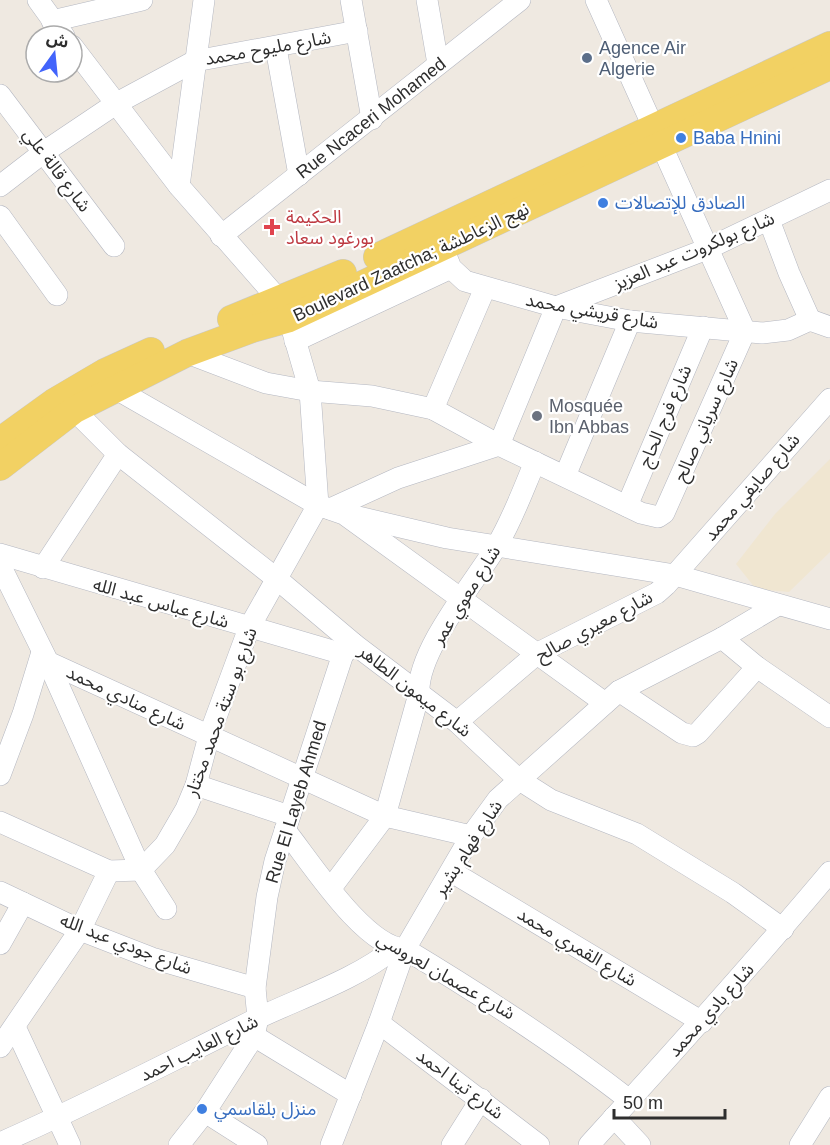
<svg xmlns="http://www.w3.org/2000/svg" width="830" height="1145" font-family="Helvetica,'Noto Sans Arabic',sans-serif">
<rect width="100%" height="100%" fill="#efe9e1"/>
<polygon fill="#f0e6d1" points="830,459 830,552 789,592 756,589 736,564 775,514"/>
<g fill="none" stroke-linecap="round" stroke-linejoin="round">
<g stroke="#b4b7c1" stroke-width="22">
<g id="minor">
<polyline points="38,0 64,36"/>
<polyline points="351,0 372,119"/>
<polyline points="427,0 438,64"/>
<polyline points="52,21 142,0"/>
<polyline points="276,48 299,175"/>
<polyline points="0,95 114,246"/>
<polyline points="0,186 44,152 117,103 195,61 357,31"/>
<polyline points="179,186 204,0"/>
<polyline points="0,216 57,295"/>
<polyline points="769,220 789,273 810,320"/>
<polyline points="221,236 520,0"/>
<polyline points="443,248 451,268 465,281 556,307 630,321 762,333 788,330 810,320"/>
<polyline points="810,320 830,327"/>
<polyline points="295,341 451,268"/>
<polyline points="187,353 266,383 310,391 372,396 433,409 499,445 641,513 658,517 664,513 745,331 596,0"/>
<polyline points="116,389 318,505 344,514 605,703"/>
<polyline points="433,409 485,288"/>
<polyline points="74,410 118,454 277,579 354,644 457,722 518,779 551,800 637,834 733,893 783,929"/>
<polyline points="565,476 630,321"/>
<polyline points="627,506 703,327"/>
<polyline points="330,509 398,478 499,445 556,307 707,249 830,190"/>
<polyline points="354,516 447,538 675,575 830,619"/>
<polyline points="0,554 343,654 354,644"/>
<polyline points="0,565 48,662 141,870 166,909"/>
<polyline points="43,568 118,454"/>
<polyline points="722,638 757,667 830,717"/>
<polyline points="48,662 385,816 471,836"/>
<polyline points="619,691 682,733 693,736 698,733 757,667"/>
<polyline points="457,722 538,653 657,593 666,585 830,399"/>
<polyline points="0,775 23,714 42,652"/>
<polyline points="196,785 289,816"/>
<polyline points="0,822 109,871 141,870 165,845 186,809 196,785 209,736 249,628 318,505 310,391 292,329 279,300 179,186 72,46"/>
<path d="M285 830C310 861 364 947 405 949 483 996 556 1043 628 1099"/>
<polyline points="452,872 702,1022"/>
<path d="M331 888 385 816 419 694C416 652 474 583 496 547 512 521 523 490 535 462"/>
<polyline points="0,892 80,930 152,958 255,988"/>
<polyline points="0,944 23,903"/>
<polyline points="379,1023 539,1145"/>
<polyline points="15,1027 70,1145"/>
<polyline points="254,1036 351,1095"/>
<polyline points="0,1047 80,930 109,871"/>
<polyline points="205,1112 257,1145"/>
<polyline points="614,1117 640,1145"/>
<path d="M0 1143C87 1105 171 1061 256 1019 302 997 355 980 395 948"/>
<polyline points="179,1145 205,1112 254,1036 258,1018 255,988 267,897 275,861 343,654"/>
<polyline points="331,1145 379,1023 405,949 471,836 498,799 619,691 722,638 778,605"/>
<polyline points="452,1145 481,1099"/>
<path d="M589 1145C671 1055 752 965 830 872"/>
<polyline points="800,1145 830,1097"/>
</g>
</g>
<g stroke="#c9c9c9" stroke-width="28">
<g id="major">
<polyline points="377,257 830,45"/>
<polyline points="231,319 343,273"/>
<polyline points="0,441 54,402 105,372 151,351"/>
<polyline points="0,467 74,410 187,353 252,329 288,319 830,66"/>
</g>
</g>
<use href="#minor" stroke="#fff" stroke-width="21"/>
<use href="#major" stroke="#f2d163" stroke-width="27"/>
</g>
<circle fill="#5c6f8a" stroke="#fff" stroke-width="2" cx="587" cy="58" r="6"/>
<g fill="#3f7fe0" stroke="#fff" stroke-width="2">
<circle cx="681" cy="138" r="6"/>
<circle cx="603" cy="203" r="6"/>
<circle cx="202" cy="1109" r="6"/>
</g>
<path fill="#e0444e" stroke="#fff" stroke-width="2" d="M269 218h6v6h6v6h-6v6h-6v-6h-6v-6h6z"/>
<circle fill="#6b7280" stroke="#fff" stroke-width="2" cx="537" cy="416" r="6"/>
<g text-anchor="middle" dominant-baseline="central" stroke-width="4.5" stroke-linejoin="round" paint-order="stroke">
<g font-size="18" fill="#2e2e2e" stroke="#fff">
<text transform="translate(268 48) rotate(-10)">شارع مليوح محمد</text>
<text transform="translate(371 118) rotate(-38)">Rue Ncaceri Mohamed</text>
<text transform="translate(57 170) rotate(53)">شارع قالة علي</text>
<text transform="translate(694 251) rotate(-23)">شارع بولكروت عبد العزيز</text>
<text transform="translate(411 262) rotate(-25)">Boulevard Zaatcha; نهج الزعاطشة</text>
<text transform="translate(592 311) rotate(10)">شارع قريشي محمد</text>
<text transform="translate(665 416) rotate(-67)">شارع فرج الحاج</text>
<text transform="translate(706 420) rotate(-66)">شارع سرياني صالح</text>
<text transform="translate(752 487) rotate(-49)">شارع صايفي محمد</text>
<text transform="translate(466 595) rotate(-58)">شارع معوي عمر</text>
<text transform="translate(161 603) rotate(16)">شارع عباس عبد الله</text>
<text transform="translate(594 626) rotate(-28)">شارع معيري صالح</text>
<text transform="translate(415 691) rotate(38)">شارع ميمون الطاهر</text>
<text transform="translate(126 698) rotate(25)">شارع منادي محمد</text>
<text transform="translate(221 712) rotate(-70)">شارع بو ستة محمد مختار</text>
<text transform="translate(296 802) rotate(-73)">Rue El Layeb Ahmed</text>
<text transform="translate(468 848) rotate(-57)">شارع فهام بشير</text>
<text transform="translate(126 944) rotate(21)">شارع جودي عبد الله</text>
<text transform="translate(577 947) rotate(31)">شارع القمري محمد</text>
<text transform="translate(446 976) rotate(30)">شارع عصمان لعروسي</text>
<text transform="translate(711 1010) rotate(-48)">شارع بادي محمد</text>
<text transform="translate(199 1048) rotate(-26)">شارع العايب احمد</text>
<text transform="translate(460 1084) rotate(37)">شارع تينا احمد</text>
</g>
<g font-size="18" fill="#4e5e75" stroke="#fff" text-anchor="start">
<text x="599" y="48">Agence Air<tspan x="599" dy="21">Algerie</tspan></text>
</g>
<g font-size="18" fill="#366cbe" stroke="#fff" text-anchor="start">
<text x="693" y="138">Baba Hnini</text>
<text x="615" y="203">الصادق للإتصالات</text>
<text x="214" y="1109">منزل بلقاسمي</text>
</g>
<g font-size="18" fill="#be3a42" stroke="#fff" text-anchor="start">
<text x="286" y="217">الحكيمة<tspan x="286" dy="21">بورغود سعاد</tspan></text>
</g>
<g font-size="18" fill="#5b616d" stroke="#fff" text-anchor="start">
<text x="549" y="406">Mosquée<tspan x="549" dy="21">Ibn Abbas</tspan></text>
</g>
</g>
<g transform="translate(54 54) rotate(15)"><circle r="28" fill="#ffffff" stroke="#ababab" stroke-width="1.5"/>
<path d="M0-4.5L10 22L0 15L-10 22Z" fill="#4264fb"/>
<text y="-9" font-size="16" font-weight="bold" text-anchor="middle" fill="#2e2e2e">ش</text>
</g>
<path d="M614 1109v9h111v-9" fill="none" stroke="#2e2e2e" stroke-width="3"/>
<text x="623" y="1109" font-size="18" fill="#2e2e2e" stroke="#ffffff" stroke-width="4.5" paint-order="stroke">50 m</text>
</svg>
